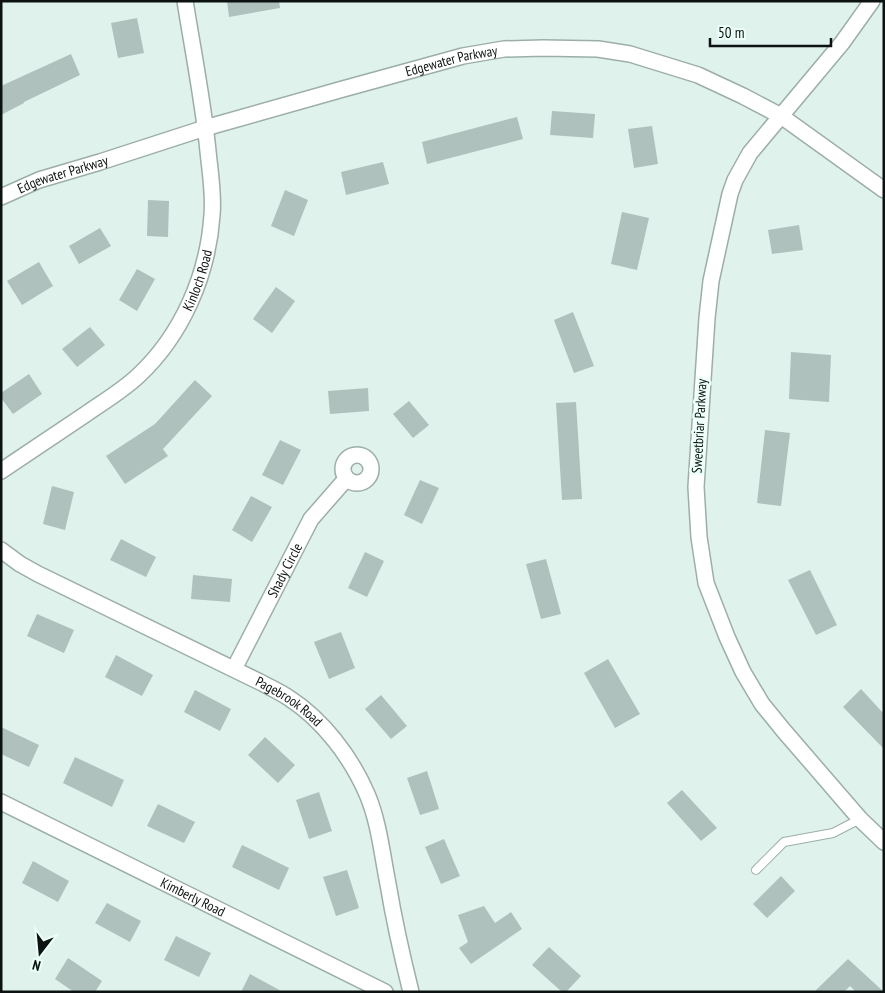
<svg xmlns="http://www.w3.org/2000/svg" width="885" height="993" font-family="'PT Sans Narrow',sans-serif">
<rect width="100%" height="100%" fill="#dff2ec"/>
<g fill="#afc1bc">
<polygon points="227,1 279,1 280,8 229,17"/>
<polygon points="137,18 144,53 118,58 111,23"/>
<polygon points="71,54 80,75 24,102 24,103 1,115 1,86"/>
<polygon points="552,111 595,114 593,138 550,135"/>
<polygon points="517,117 523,139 427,164 422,142"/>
<polygon points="652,126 658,164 634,168 628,129"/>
<polygon points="383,162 389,184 346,195 341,172"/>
<polygon points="285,190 308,200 294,236 271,226"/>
<polygon points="148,200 169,201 168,237 147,236"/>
<polygon points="622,212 649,218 637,270 611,264"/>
<polygon points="799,225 803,250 772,254 768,230"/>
<polygon points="100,228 111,246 79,264 69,246"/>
<polygon points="39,262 53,286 22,305 7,281"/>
<polygon points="137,269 155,279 137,311 119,300"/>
<polygon points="276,287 295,301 272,333 253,319"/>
<polygon points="573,312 594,366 574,373 554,320"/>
<polygon points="90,327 105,345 77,367 62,349"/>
<polygon points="791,352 831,355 829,402 789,399"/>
<polygon points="29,374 42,394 13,414 1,398 1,393"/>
<polygon points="195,380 212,396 163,449 168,456 125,484 106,456 155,424"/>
<polygon points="368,388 369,411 330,414 328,391"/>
<polygon points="409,401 429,425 413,438 393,414"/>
<polygon points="576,402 582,499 562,500 556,403"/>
<polygon points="765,430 790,433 781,506 757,503"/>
<polygon points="280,440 301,450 283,485 262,475"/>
<polygon points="420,480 439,488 422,524 404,515"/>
<polygon points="52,486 74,492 65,530 43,524"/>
<polygon points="251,496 272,507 252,542 232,530"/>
<polygon points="121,539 156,557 146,577 110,560"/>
<polygon points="365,552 384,561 367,597 348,588"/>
<polygon points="546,559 561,614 541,619 526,564"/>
<polygon points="810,570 837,625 816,635 788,580"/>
<polygon points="193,575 232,579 230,602 191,599"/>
<polygon points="37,614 74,630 64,653 27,636"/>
<polygon points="341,632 355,668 329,679 314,642"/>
<polygon points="116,655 153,675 142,696 105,677"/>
<polygon points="608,659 640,714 615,728 584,673"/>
<polygon points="861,689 884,714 884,749 843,707"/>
<polygon points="195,690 231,709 220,731 184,712"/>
<polygon points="381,695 407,726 391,739 365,709"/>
<polygon points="1,727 39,745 29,767 1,754"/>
<polygon points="265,737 295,765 278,783 248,755"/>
<polygon points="75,757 124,780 112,807 63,783"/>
<polygon points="427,771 439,809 420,815 407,778"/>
<polygon points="682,790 717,828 701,841 667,803"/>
<polygon points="319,792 332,831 309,839 296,800"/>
<polygon points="158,804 195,822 184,843 147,826"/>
<polygon points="444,839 460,876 441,884 425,847"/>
<polygon points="242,845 289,868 279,890 232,867"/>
<polygon points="33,861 69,881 58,902 22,883"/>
<polygon points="347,870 359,908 336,916 323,877"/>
<polygon points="781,876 795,891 767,918 753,904"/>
<polygon points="107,903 141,921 130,942 95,923"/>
<polygon points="484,906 495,923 511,912 522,929 471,964 459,948 468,942 458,915"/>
<polygon points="176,936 211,953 199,977 164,960"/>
<polygon points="549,947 581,976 566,992 562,992 532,965"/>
<polygon points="68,958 102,981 95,992 74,992 55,979"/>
<polygon points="848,959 884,992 856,992 850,986 844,992 814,992"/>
<polygon points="250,974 283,992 241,992"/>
</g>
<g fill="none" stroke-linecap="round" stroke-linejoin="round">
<g stroke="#9caea9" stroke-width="10">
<polyline id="lane" points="756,870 784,842 833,833 860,819"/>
</g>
<g stroke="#9caea9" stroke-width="18">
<g id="street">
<polyline points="872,1 842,43 750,153 735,180 730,194 711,281 707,318 696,487 699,537 706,583 727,637 743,672 762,704 784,731 860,819 884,842"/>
<path id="s1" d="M1 197 39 180 100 162 205 128 343 89 463 56 504 49 543 48 598 49 630 54 698 75 743 96 781 116 884 190"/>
<circle cx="357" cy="469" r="14"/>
<path id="s2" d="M1 471C29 452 58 433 86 414 103 402 122 391 138 376 182 335 208 275 212 215 214 194 210 172 208 151 203 101 193 51 185 1"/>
<path id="s3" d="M1 550 20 564 38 574 262 683C271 688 280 692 289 698 323 720 351 757 367 794 379 822 382 854 388 884 394 920 402 956 411 992"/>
<path id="s4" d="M234 669 311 519 346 479"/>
<path id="s5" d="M1 802 385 992"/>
</g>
</g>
<use href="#lane" stroke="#fff" stroke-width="8"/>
<use href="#street" stroke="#fff" stroke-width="15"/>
</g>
<g text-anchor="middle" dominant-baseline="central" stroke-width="5" stroke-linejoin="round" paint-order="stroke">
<g font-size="14" fill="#0c1211" stroke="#ecfff9">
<text stroke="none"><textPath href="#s1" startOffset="471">Edgewater Parkway</textPath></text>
<text stroke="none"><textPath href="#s1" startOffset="66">Edgewater Parkway</textPath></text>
<text stroke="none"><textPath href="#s2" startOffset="281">Kinloch Road</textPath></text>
<text transform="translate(699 426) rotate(-87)">Sweetbriar Parkway</text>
<text stroke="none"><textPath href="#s4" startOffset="111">Shady Circle</textPath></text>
<text stroke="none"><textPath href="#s3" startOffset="326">Pagebrook Road</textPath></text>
<text stroke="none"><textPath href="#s5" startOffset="214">Kimberly Road</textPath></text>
</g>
</g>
<rect width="885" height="993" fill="none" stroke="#0c1211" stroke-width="5"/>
<g transform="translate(40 953) rotate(196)" stroke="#ecfff9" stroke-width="4" paint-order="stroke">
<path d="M0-4L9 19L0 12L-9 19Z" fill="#0c1211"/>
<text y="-8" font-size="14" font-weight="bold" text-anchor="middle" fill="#0c1211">N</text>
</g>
<path d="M710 38v8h121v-8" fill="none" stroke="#0c1211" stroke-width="2.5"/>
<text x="718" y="38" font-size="15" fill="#0c1211" stroke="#ecfff9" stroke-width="4" paint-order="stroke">50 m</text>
</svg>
